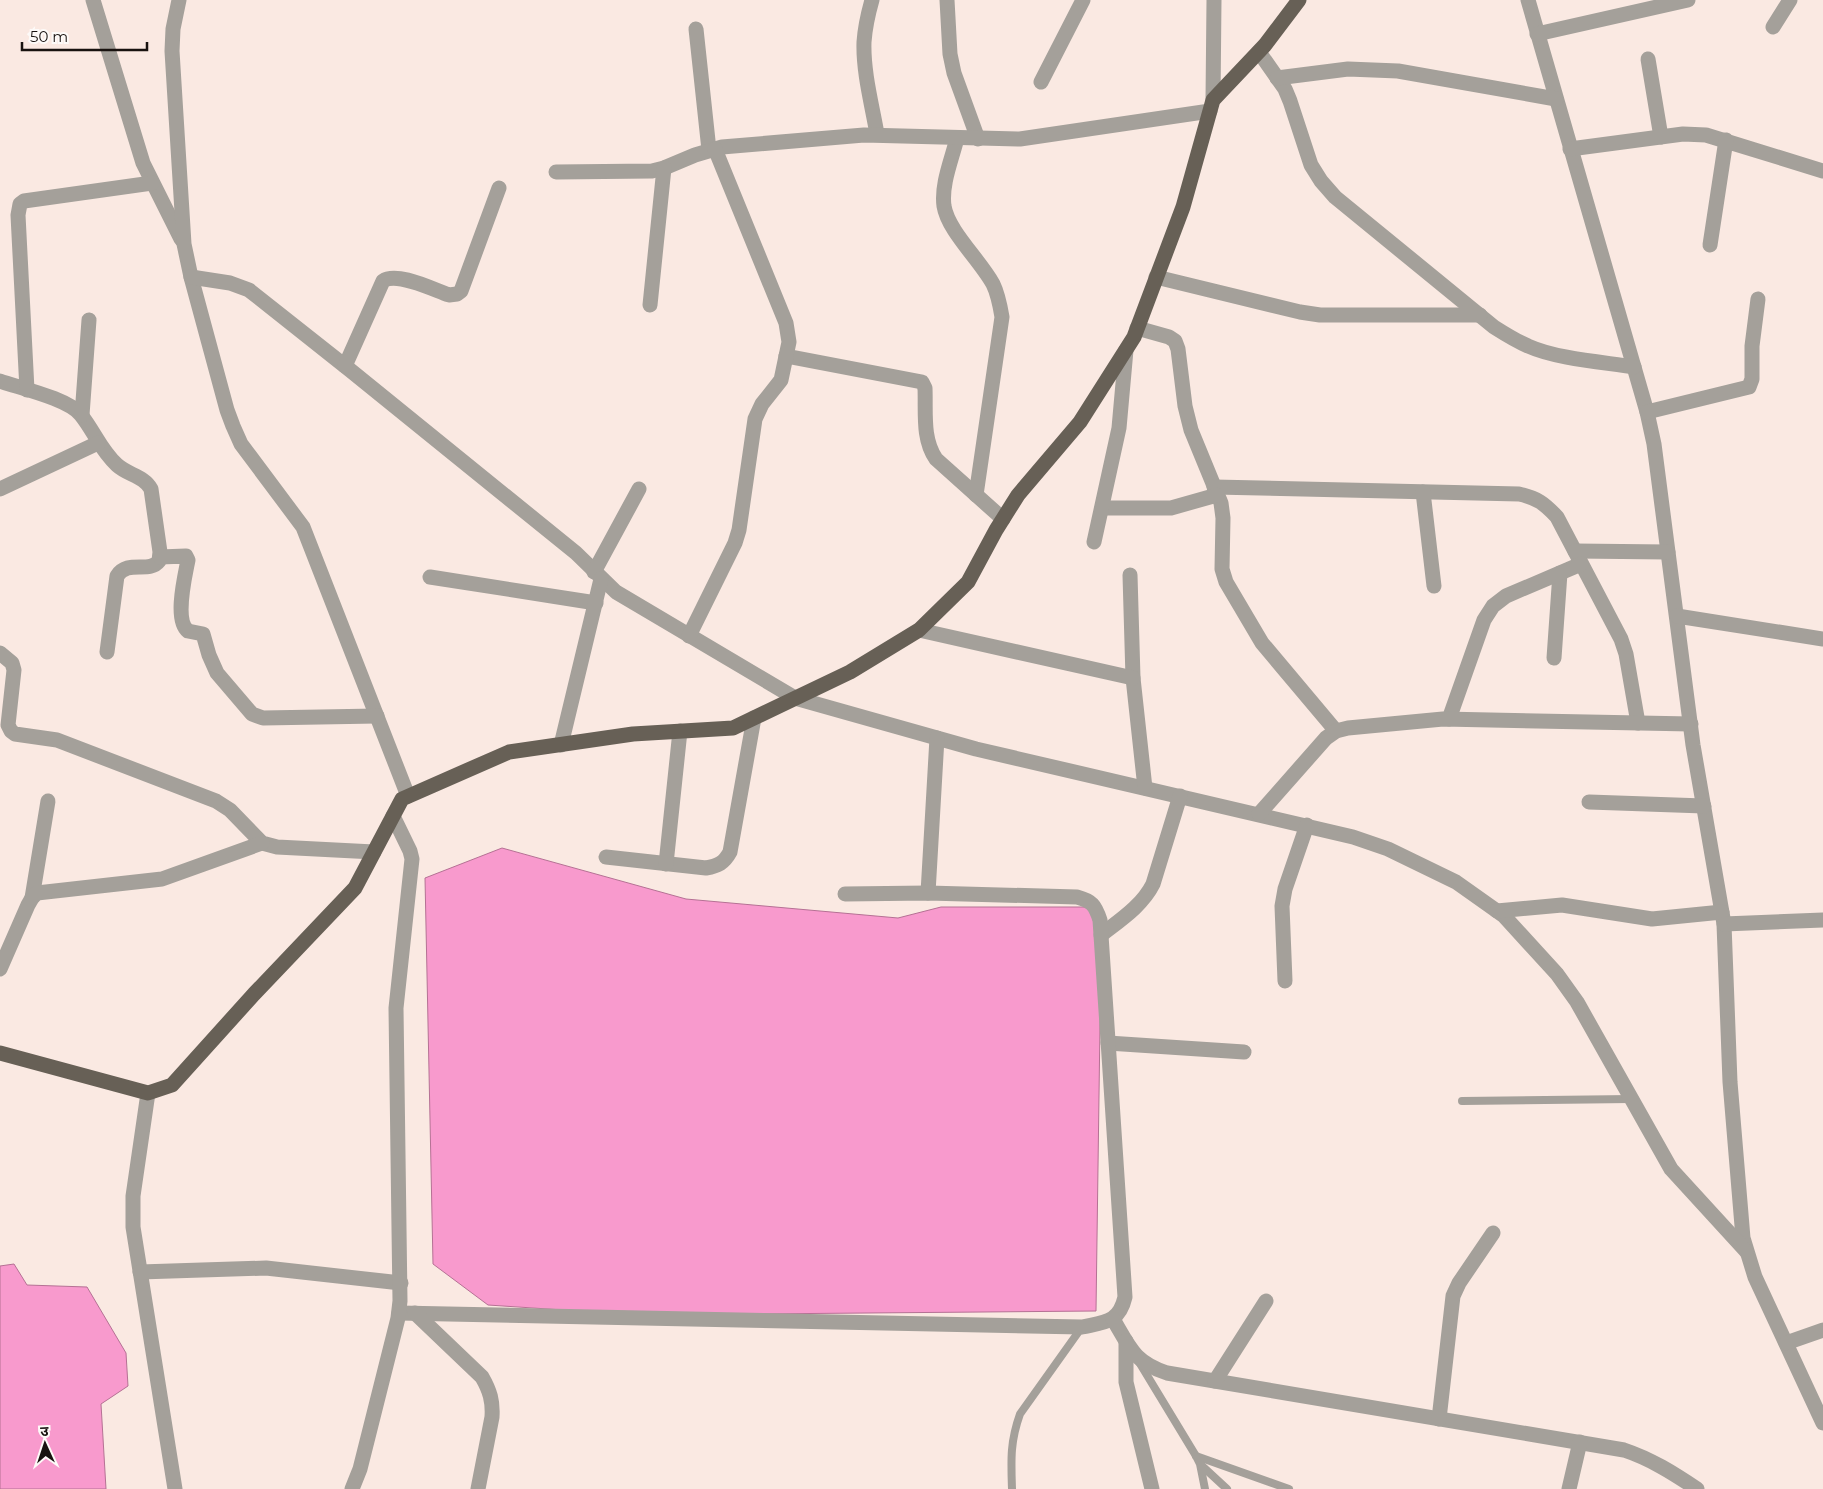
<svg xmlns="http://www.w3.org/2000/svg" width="1823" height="1489" font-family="Montserrat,'Noto Sans Devanagari',sans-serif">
<rect width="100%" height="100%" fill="#fae9e2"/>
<g fill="#f89acd" stroke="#b57194">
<polygon points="502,848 686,899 898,918 941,907 1090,907 1101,953 1096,1311 638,1315 488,1305 433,1264 425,878"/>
<polygon points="14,1264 27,1285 87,1287 126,1353 128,1386 101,1404 106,1489 0,1489 0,1266"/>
</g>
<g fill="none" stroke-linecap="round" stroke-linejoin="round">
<g stroke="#a4a09a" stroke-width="8">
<polyline points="1462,1101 1631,1099"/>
<polyline points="1139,1362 1196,1456 1200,1464 1205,1489"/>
<polyline points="1196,1456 1289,1489"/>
<polyline points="1201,1465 1227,1489"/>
<path d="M1012 1489C1011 1460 1010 1442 1020 1414L1082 1327"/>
</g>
<g stroke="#a4a09a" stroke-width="15">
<polyline points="93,0 143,163 181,239"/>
<polyline points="179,0 173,29 172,51 184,244 191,277 227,410 233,426 241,444 303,527 408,796"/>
<path d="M872 0C868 14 865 28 864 42 863 72 872 105 877 134"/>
<polyline points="947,0 950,54 954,73 978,139"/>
<polyline points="1528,0 1647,412 1654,444 1693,745 1724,924 1730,1082 1743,1238 1755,1277 1823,1423"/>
<polyline points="1773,27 1790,0"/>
<polyline points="696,29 709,150"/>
<polyline points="1537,34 1688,0"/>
<path d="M1259 52 1285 89 1290 101 1311 165 1321 181 1335 197 1494 327C1505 334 1516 341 1528 346 1557 359 1602 362 1634 367"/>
<polyline points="1648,59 1661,137"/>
<polyline points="1277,78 1348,69 1398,71 1556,99"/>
<polyline points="1041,82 1083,0"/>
<polyline points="1213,100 1214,0"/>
<path d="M957 138C952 159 941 184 944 206 948 231 980 260 993 284 998 294 1000 305 1002 317L976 495"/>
<polyline points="1570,149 1683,134 1706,135 1823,171"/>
<polyline points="556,172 652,171 664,168 695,155 722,147 864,135 1020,139 1210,111"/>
<polyline points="1710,245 1726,140"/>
<polyline points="191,277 230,283 249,290 350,370 576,553 616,592 795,698 976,749 1353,837 1388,849 1456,882 1504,916 1557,974 1577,1002 1671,1169 1746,1251"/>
<polyline points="1156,277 1300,312 1320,315 1480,315"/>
<polyline points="650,305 664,168"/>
<polyline points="1137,328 1169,337 1175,341 1178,349 1185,406 1191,430 1221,503 1223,518 1222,569 1226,582 1262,643 1336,731"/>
<path d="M786 356 922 382 925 388C926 412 922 439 936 459L1003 519"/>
<path d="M345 366 383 281C397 271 434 290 449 295L457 294 461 291 499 188"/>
<path d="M0 381C20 388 69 399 81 415 94 431 101 451 117 465 128 475 144 476 151 489L160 552 159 561C149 574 128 559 117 576L107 652"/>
<polyline points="27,390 18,215 20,204 24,201 152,183"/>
<polyline points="1647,412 1749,387 1752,379 1752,346 1758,299"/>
<polyline points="82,415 89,320"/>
<path d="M1214 487 1519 494C1537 498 1544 503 1557 517L1621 639 1626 654 1638 723"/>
<polyline points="0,489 98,443"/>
<polyline points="1423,492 1434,586"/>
<polyline points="1102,508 1171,508 1217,495"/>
<polyline points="1094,542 1119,428 1126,350"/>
<polyline points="1575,551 1668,552"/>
<path d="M160 557 186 556 188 560C185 576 174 620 188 631L203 634 209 655 217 673 252 714 263 718 377 716"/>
<polyline points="594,572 639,489"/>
<polyline points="1130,575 1133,678 1145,788"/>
<polyline points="430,577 596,603"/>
<polyline points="1677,616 1823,639"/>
<polyline points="919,630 1133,678"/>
<polyline points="689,636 735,543 739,530 755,419 762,404 781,380 789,342 786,323 715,149"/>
<polyline points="0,653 12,663 14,670 8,725 11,731 15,734 57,740 216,801 230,810 262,843 277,847 374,852"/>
<polyline points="1554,658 1560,573"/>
<polyline points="1449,719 1484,620 1493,606 1506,596 1581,564"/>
<polyline points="561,745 601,579"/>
<polyline points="1589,802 1704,806"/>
<polyline points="1259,814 1326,738 1336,731 1348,728 1443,719 1691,724"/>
<path d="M606 857 706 868C718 866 724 863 730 852L754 718"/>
<polyline points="666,864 680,731"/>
<polyline points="928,893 937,738"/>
<polyline points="32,898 48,801"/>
<polyline points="1497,911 1562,905 1652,919 1722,912"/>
<polyline points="1724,924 1823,920"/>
<path d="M1101 935C1120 920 1142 906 1153 884L1180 796"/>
<polyline points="0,969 28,905 32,898 37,893 162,879 262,843"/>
<polyline points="1285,981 1282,906 1285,889 1307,825"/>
<polyline points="1108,1043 1244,1052"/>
<polyline points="148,1093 133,1196 133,1227 175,1489"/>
<polyline points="140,1272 266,1268 401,1283"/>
<path d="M399 1313 1082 1327C1105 1322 1119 1323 1125 1297L1100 920C1095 905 1092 901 1077 897L928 893 845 894"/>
<path d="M415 1313 482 1377C490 1391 493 1401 492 1417L478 1489"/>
<path d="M1113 1319C1130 1348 1134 1362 1167 1373L1624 1450C1651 1459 1673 1473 1697 1489"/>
<polyline points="1126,1341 1126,1382 1152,1489"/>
<polyline points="1786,1343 1823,1330"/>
<polyline points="1215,1381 1266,1301"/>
<polyline points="1439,1419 1453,1296 1459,1283 1493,1233"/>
<polyline points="352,1489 360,1469 398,1318 400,1301 396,1008 412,859 410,851 393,816"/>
<polyline points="1569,1489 1580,1442"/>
</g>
<polyline stroke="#676056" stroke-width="15" points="0,1053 148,1093 172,1085 254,994 355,888 402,799 509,752 633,734 733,728 850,672 919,630 968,582 996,530 1018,495 1080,422 1134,337 1183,207 1213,100 1265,45 1299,0"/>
</g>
<g transform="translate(45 1444) rotate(357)" stroke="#fdfaf8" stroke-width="4" paint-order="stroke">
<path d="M0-4L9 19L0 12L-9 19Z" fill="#18120f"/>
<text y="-8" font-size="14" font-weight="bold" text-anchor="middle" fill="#18120f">उ</text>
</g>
<path d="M22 42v8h125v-8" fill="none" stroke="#18120f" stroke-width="2.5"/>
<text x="30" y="42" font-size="15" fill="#18120f" stroke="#fdfaf8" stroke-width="4" paint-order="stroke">50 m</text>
</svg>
